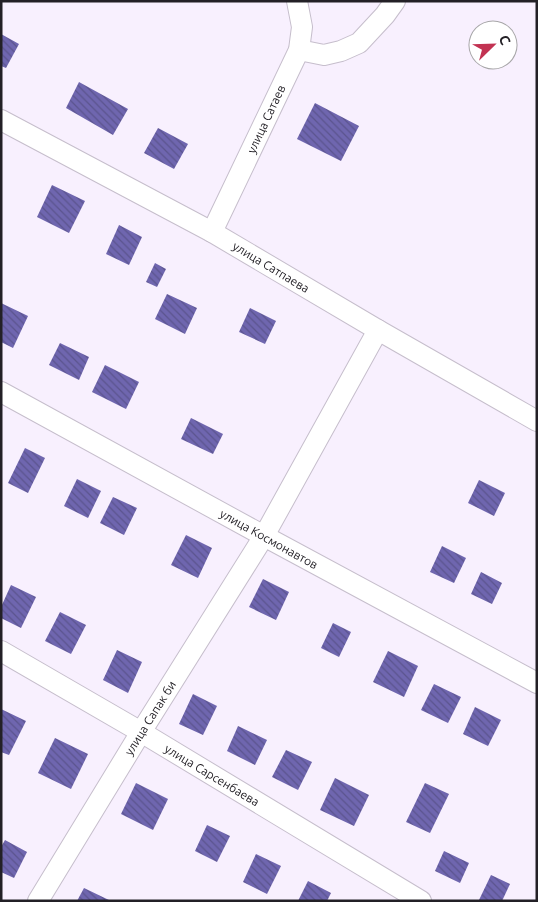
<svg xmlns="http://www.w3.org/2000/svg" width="538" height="902" font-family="Ubuntu,sans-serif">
<defs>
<pattern id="building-back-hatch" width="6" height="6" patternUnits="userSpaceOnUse" patternTransform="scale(1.25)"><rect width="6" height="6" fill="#6f66af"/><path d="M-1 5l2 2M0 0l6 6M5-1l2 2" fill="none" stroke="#5b548e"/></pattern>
</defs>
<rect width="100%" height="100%" fill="#f8f0fe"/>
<g fill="url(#building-back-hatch)">
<polygon points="1,34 19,44 6,68 1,66"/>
<polygon points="79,82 128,109 113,135 66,108"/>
<polygon points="315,103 359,126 341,161 297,139"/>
<polygon points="158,128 188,144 174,169 144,153"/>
<polygon points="52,185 85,201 69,233 37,217"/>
<polygon points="119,225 142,237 129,265 106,254"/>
<polygon points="155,263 166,269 157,287 146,282"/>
<polygon points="167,294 197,308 185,334 155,319"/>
<polygon points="1,303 28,316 13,348 1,342"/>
<polygon points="250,308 276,321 265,344 239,332"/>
<polygon points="60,343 89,357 79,380 49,365"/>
<polygon points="105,365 139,382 126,409 92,392"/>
<polygon points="191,418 223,434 213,454 181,439"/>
<polygon points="25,448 45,458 28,493 8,483"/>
<polygon points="77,479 101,491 88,518 64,506"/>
<polygon points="479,480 505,493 494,516 468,503"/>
<polygon points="113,497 137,508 124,535 100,523"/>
<polygon points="186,535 212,548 198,578 171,565"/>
<polygon points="442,546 466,558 454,583 430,572"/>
<polygon points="481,572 502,583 492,604 471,594"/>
<polygon points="263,579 289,592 276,620 249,607"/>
<polygon points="11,585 36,597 21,628 1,618 1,607"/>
<polygon points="60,612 86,625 71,654 45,641"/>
<polygon points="333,623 351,632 339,657 321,648"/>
<polygon points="117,650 142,662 128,693 103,680"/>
<polygon points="388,651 418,666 404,697 373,682"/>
<polygon points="434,684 461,697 448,723 421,710"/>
<polygon points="193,694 217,706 203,735 179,724"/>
<polygon points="475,707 501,720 488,746 463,734"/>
<polygon points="1,709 26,721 9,755 1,752"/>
<polygon points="238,726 267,740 255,765 227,751"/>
<polygon points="55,738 88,754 71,789 38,773"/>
<polygon points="286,750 312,762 298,790 272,777"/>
<polygon points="335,778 369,795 354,826 320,810"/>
<polygon points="136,783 168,799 153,830 121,814"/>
<polygon points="425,783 449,794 430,833 406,822"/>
<polygon points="207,825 230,836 217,862 195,851"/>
<polygon points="5,840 27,852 14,878 1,872 1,847"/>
<polygon points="444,851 469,863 460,883 435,871"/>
<polygon points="256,854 281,866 267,894 243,882"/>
<polygon points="491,875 510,884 502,901 481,901 479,900"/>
<polygon points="308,881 331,893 327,901 298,901"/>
<polygon points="84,888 111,901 77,901"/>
</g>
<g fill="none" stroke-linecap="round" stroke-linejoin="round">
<g stroke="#c6becc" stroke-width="22">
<g id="minor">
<polyline points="299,50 324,55 341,51 359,43 385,15 395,1"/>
<polyline points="1,120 212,232 378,330 537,421"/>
<polyline points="212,232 299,50 302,27 297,1"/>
<polyline points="1,392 264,536 537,683"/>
<polyline points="1,651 141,732 421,901"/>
<polyline points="38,901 141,732 264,536 378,330"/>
</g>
</g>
<use href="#minor" stroke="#fff" stroke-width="20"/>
</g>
<g text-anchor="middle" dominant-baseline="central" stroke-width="5" stroke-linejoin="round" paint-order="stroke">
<g font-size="12" fill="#232026" stroke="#fff">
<text transform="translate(266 119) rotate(-65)">улица Сатаев</text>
<text transform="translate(271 267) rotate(31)">улица Сатпаева</text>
<text transform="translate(269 539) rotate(29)">улица Космонавтов</text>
<text transform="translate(150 718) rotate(-58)">улица Сапак би</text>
<text transform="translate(212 775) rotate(31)">улица Сарсенбаева</text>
</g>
</g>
<rect width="538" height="902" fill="none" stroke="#232026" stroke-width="5"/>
<g transform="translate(493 45) rotate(67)"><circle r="24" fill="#ffffff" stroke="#a7a6a8"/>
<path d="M0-4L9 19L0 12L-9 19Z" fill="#c23252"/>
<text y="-8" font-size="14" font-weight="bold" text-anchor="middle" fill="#232026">С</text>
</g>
</svg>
